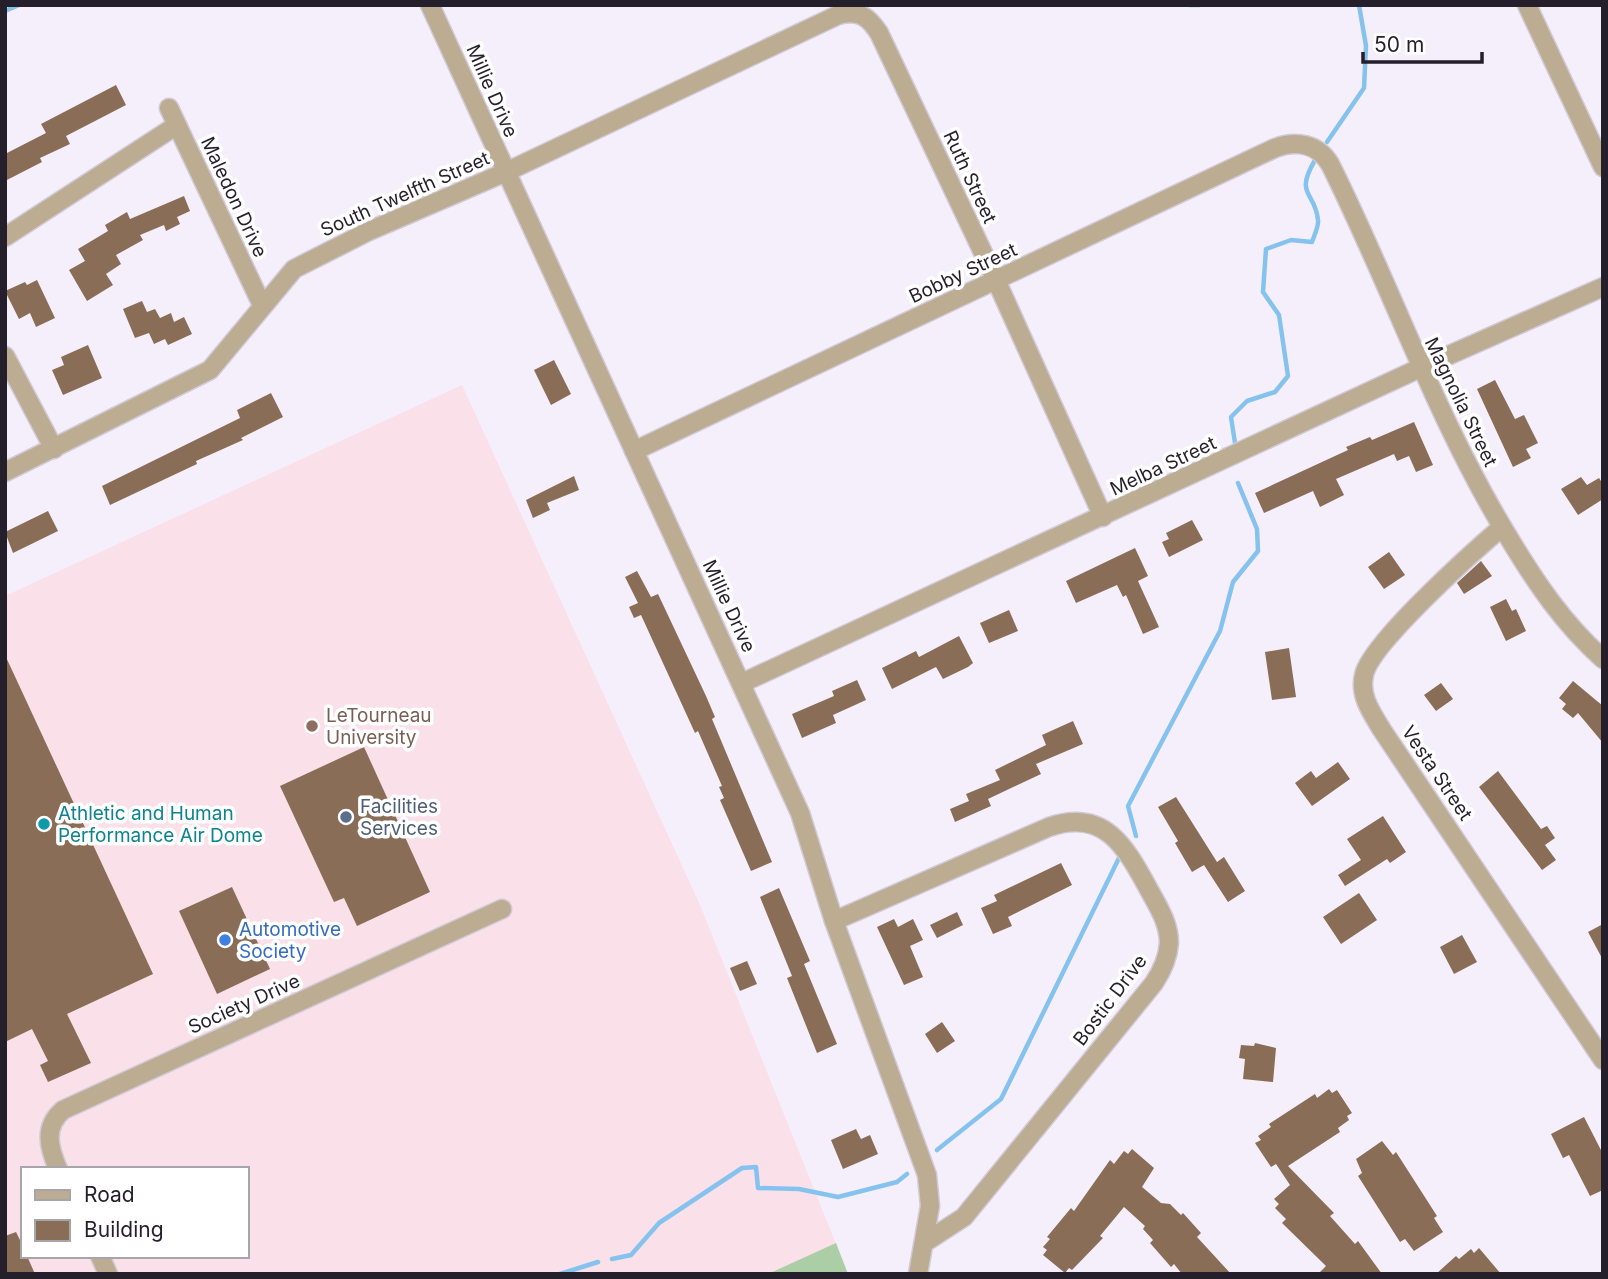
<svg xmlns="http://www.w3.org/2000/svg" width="1608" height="1279" font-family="Inter,sans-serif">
<rect width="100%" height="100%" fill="#f5effc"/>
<path fill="#f9e0e9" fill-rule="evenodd" d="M462 385 700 905 848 1274H5V596ZM23 1169H247V1256H23Z"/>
<polygon fill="#abcea7" points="836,1243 848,1274 768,1274"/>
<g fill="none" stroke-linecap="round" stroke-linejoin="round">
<g stroke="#85c3ee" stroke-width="4.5">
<polyline points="1189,5 1200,5"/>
<polyline points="5,11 19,5"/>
<polyline points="1327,142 1364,88 1366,46 1359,5"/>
<path d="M1235 443 1231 417 1247 401 1275 392 1288 376 1279 315 1263 292 1266 249 1291 240 1312 242C1314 236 1319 226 1318 220 1315 191 1294 196 1315 160"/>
<polyline points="1136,836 1128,806 1220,631 1233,582 1258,551 1257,529 1238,483"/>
<polyline points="937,1150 1001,1099 1119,858"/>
<polyline points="612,1259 631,1255 659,1223 742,1168 756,1167 758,1188 799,1189 838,1197 897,1182 907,1174"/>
<polyline points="560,1274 598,1262"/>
</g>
</g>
<g fill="#896d56">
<polygon points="116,85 126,105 66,136 70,144 40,158 42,162 5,181 5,154 46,133 41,124"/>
<polygon points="184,196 190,211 177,217 180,224 166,231 164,225 140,235 143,240 116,255 121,264 106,274 113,285 87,301 69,270 85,261 78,249 108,231 105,225 127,212 130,219"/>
<polygon points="37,280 55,318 36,327 30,313 19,319 5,291 25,282 27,285"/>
<polygon points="142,301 147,312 155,309 160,318 171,313 174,322 184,317 192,334 168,345 165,339 154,344 149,333 135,338 123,309"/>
<polygon points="88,345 102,378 63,395 52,370 64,365 61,357"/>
<polygon points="554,360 571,394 551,405 534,370"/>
<polygon points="1495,380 1515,419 1524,415 1538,443 1526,449 1531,458 1513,467 1477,389"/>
<polygon points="271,393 283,417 241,438 243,440 196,461 197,464 110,505 102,486 240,418 237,410"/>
<polygon points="1414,422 1433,465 1416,472 1409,456 1397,461 1394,454 1336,479 1344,495 1320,507 1313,491 1264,513 1255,493 1348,450 1346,447 1370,437 1372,440"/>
<polygon points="574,476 579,490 547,503 550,510 533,518 526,500"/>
<polygon points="1581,477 1587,485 1599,478 1603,484 1603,499 1578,515 1561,489"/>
<polygon points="48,511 58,531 13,553 5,532"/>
<polygon points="1192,520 1203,540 1169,557 1162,542 1169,539 1166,533"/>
<polygon points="1135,548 1148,576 1138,581 1159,627 1143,634 1126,595 1123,597 1117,585 1076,603 1066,581"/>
<polygon points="1389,552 1405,575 1384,589 1368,567"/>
<polygon points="1481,561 1492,576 1464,594 1457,583"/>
<polygon points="637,571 651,597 658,594 706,696 715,717 712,719 772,862 751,871 720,800 724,798 719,787 722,786 698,731 695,733 641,615 634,618 629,607 638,603 625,577"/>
<polygon points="1506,599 1512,611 1516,609 1526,631 1506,641 1490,607"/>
<polygon points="1009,610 1018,631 989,643 980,623"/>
<polygon points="959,636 973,663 968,667 943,679 936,667 892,689 882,668 916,651 919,657"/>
<polygon points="1289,648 1296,697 1272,700 1265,652"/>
<polygon points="5,655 153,974 67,1014 91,1063 48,1082 40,1065 48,1061 32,1029 5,1042"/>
<polygon points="857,680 866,700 833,715 836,723 802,738 792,714 834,696 832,691"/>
<polygon points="1573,681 1603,706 1603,743 1578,713 1573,718 1562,709 1566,704 1559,698"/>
<polygon points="1441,683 1453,699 1436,711 1424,695"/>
<polygon points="1073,721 1083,744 1036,764 1041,774 988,799 991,806 955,822 950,809 969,801 966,794 1000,780 995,770 1046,745 1042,735"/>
<polygon points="364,747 430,892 357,926 344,898 334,902 280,786"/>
<polygon points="1338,762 1350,779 1312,806 1295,783 1311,771 1316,778"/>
<polygon points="1498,771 1541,829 1547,826 1555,838 1545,845 1556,860 1542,870 1479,787"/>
<polygon points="1176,797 1217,862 1224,857 1245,891 1228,902 1204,865 1192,872 1175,843 1178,841 1158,807"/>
<polygon points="1383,816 1406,852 1390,863 1387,859 1345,886 1338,875 1361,860 1347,839"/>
<polygon points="1061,863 1072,885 1008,917 1012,926 993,934 981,908 997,901 994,895"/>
<polygon points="232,887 270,969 217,994 179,911"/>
<polygon points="779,888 810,961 804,964 837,1044 817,1053 787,978 792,976 760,897"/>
<polygon points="1359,893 1377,920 1341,944 1323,917"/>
<polygon points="957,912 963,925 937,938 930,925"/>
<polygon points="894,919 898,927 913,919 923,940 910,946 923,977 904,985 877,927"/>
<polygon points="1603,924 1603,960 1588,932"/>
<polygon points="1462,935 1477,962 1454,974 1440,947"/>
<polygon points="747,961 757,984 740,991 730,968"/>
<polygon points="942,1022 955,1041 937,1053 925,1034"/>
<polygon points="1255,1043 1276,1048 1273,1082 1243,1079 1245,1059 1239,1058 1241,1045 1254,1046"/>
<polygon points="1329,1089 1332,1093 1337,1090 1352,1113 1347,1116 1349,1120 1338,1128 1340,1132 1288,1166 1334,1213 1330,1216 1355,1244 1358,1241 1382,1274 1318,1274 1326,1266 1282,1223 1286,1219 1275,1208 1279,1204 1274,1199 1290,1185 1276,1164 1271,1167 1255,1143 1261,1140 1258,1136 1271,1127 1269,1124 1315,1094 1317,1098"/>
<polygon points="1584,1117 1603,1154 1603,1190 1590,1196 1569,1155 1563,1158 1551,1134"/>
<polygon points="856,1129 861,1139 870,1135 878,1154 843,1169 831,1140"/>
<polygon points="1382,1141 1393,1155 1396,1152 1437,1216 1434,1218 1443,1232 1414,1251 1405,1239 1400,1242 1358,1176 1362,1173 1356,1159"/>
<polygon points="1132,1149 1154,1168 1142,1187 1161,1203 1170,1204 1181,1215 1183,1213 1201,1233 1197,1237 1231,1274 1182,1274 1174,1264 1171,1267 1150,1243 1153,1240 1143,1229 1145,1226 1124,1207 1100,1236 1103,1238 1072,1270 1069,1268 1065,1273 1043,1255 1047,1250 1043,1247 1050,1239 1047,1237 1071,1208 1074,1211 1110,1160 1114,1164 1124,1151 1128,1154"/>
<polygon points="16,1232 23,1246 23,1256 27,1256 35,1274 5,1274 5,1236"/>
<polygon points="1479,1248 1501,1274 1436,1274 1456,1256 1459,1259 1471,1249 1474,1253"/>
</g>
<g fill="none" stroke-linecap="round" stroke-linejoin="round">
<g stroke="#d0cad6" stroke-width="21">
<g id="minor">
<polyline points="430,5 800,813 834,921 927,1175 930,1206 918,1274"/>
<polyline points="1527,5 1603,167"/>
<polyline points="169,108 262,305"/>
<polyline points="5,237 177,125"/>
<polyline points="5,356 54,449"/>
<path d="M634 451 1275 148C1297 140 1318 144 1330 164 1392 288 1436 419 1509 538 1536 583 1563 623 1603 659"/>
<path d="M5 472 210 370 294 269 369 231 506 172 838 15C859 10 868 16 879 33L996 280 1103 517"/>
<path d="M1502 527C1474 551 1370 644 1364 675 1359 696 1372 713 1382 730L1603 1060"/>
<polyline points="742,683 1420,368 1603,287"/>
<path d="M834 921 1049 827C1104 808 1125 846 1148 888 1157 905 1169 922 1169 943 1168 958 1162 971 1154 983L964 1217 924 1243"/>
<path d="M58 1169C49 1148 43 1127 63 1110L502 909"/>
<polyline points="100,1256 108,1274"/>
</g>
</g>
<use href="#minor" stroke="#bbac92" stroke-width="18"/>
</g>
<circle fill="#8d6e63" stroke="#fff" stroke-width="2.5" cx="312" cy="726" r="7"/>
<circle fill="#5c6f8a" stroke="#fff" stroke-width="2.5" cx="346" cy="817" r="7"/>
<circle fill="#0f9aa8" stroke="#fff" stroke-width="2.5" cx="44" cy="824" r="7"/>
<circle fill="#3f7fe0" stroke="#fff" stroke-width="2.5" cx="225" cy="940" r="7"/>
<g text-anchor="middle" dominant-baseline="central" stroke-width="7" stroke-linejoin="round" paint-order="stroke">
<g font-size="19" fill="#251f2b" stroke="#fff">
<text transform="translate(492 91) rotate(66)">Millie Drive</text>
<text transform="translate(970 177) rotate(65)">Ruth Street</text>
<text transform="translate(405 194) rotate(-24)">South Twelfth Street</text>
<text transform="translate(234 197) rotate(65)">Maledon Drive</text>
<text transform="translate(963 273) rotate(-25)">Bobby Street</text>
<text transform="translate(1461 402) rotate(64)">Magnolia Street</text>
<text transform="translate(1163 466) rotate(-25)">Melba Street</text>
<text transform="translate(729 606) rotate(65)">Millie Drive</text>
<text transform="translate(1437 773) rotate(56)">Vesta Street</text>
<text transform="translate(1110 1000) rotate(-53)">Bostic Drive</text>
<text transform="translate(244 1004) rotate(-24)">Society Drive</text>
</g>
<g font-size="19" fill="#785e54" stroke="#fff" text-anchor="start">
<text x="326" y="715">LeTourneau<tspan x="326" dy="22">University</tspan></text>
</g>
<g font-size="19" fill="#4e5e75" stroke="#fff" text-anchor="start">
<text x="360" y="806">Facilities<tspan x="360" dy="22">Services</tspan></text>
</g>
<g font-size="19" fill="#0d838f" stroke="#fff" text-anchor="start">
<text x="58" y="813">Athletic and Human<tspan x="58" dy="22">Performance Air Dome</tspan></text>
</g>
<g font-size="19" fill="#366cbe" stroke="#fff" text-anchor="start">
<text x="239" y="929">Automotive<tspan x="239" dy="22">Society</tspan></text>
</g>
</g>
<rect width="1608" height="1279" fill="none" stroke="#251f2b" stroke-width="14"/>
<rect x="21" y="1167" width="228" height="91" fill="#ffffff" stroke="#a8a5aa" stroke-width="2"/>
<rect x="35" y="1190" width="35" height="10" fill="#bbac92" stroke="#a8a5aa" stroke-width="2"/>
<text x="84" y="1202" font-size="21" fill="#251f2b">Road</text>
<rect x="35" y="1220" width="35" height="21" fill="#896d56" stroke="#a8a5aa" stroke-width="2"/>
<text x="84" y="1237" font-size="21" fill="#251f2b">Building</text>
<path d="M1363 52v10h119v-10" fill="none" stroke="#251f2b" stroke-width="3.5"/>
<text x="1374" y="52" font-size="21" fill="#251f2b" stroke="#ffffff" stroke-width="5" paint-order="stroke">50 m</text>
</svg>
